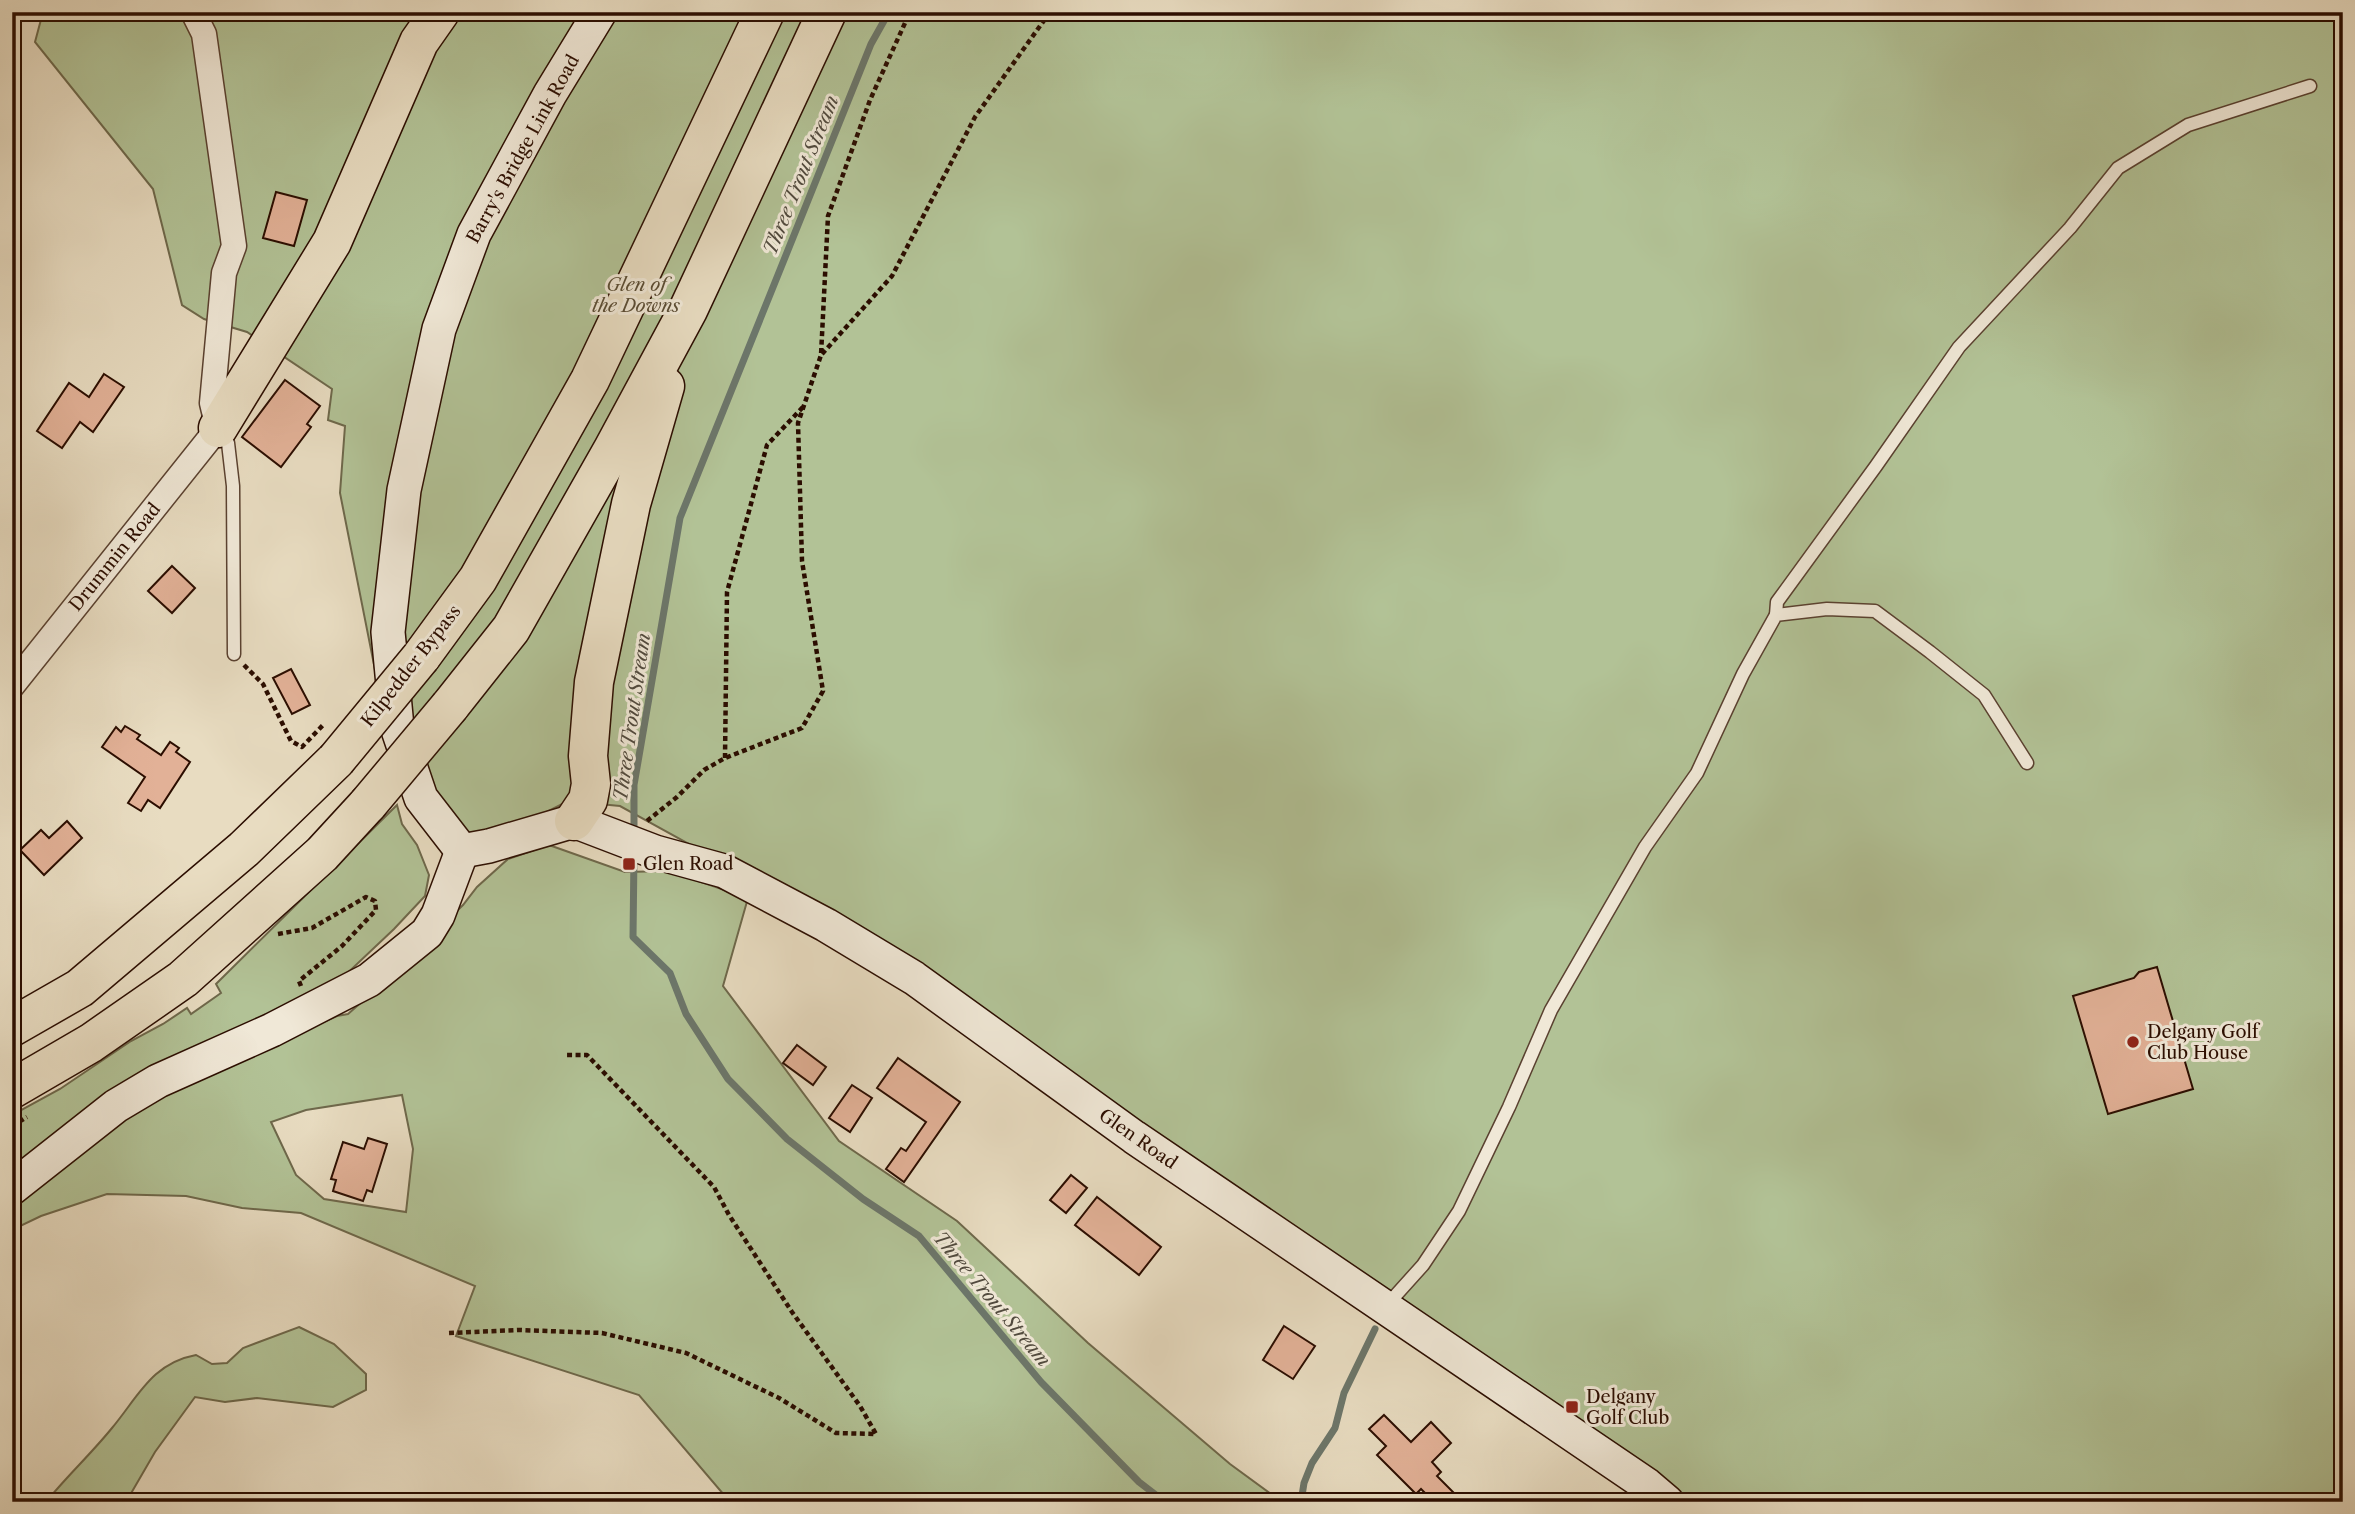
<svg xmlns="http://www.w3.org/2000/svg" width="2355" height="1514" font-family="'Libre Caslon Text',serif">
<rect width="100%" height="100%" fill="#e8dcc1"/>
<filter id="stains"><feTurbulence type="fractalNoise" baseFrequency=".00286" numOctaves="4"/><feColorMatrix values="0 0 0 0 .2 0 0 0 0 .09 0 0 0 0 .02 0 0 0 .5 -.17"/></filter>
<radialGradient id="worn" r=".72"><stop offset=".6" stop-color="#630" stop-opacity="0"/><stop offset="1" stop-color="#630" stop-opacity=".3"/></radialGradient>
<g fill="#b2c296" stroke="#6e684b" stroke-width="2" fill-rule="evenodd">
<polygon points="43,12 2343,12 2343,1502 1691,1502 1533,1390 691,845 620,806 568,801 525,823 472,837 427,795 377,680 340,493 345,426 328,420 332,389 247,332 204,319 182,305 153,189 35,42"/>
<polygon points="397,805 402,824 417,845 429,875 425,896 394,929 338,982 12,1175 12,1115 60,1089 131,1041 163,1024 187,1008 191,1014 221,993 216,984"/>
<path d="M549 845 625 872 669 871 748 898 723 986 839 1141 957 1221 1088 1343 1230 1464 1282 1502H730L639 1395 456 1336 475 1286 301 1213 242 1208 186 1196 107 1194 41 1216 12 1230V1201L165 1090 337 1016 348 1014 382 984 463 905 477 887 508 859ZM402 1095 413 1149 406 1212 324 1199 296 1175 271 1122 306 1110Z"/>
<path d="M299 1327 334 1344 366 1374V1390L333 1407 257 1398 225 1402 195 1397 155 1452 126 1502H46C67 1476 91 1454 112 1428 138 1397 152 1363 196 1355L212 1364 227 1363 243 1348Z"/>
</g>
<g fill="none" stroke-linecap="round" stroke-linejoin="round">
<g stroke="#6c766a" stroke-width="7">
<polyline points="634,835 634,785 680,518 871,44 889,12"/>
<polyline points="634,854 633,937 670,973 686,1014 728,1079 787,1139 863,1199 919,1236 1041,1382 1139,1482 1165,1502"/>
<polyline points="1301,1502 1304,1483 1312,1463 1335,1428 1344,1393 1375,1329"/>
</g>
</g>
<g fill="#e2b197" stroke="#2b0d00" stroke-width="2">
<polygon points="276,192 307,200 294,246 263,238"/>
<polygon points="104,374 124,387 93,432 80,422 62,448 37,431 69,383 89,397"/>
<polygon points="285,380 320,406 307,424 311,427 281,467 242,437"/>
<polygon points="172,566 195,588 172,613 148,591"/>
<polygon points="291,669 310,705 292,714 273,678"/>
<polygon points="125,726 140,735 137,739 161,755 170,742 179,748 176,752 190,762 160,808 148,800 141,811 128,803 145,777 102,747 116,727 121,732"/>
<polygon points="67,821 82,838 44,875 20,850 41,830 49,838"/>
<polygon points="2157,967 2193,1089 2108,1114 2073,996 2134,978 2139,972"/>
<polygon points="797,1045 826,1067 813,1085 783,1063"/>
<polygon points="898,1058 960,1102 904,1182 886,1169 901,1148 906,1151 926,1122 877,1088"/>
<polygon points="852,1085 872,1098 850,1132 829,1118"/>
<polygon points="368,1138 387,1144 372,1192 367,1190 363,1201 333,1191 336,1180 331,1179 343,1142 364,1149"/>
<polygon points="1071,1175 1087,1188 1066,1213 1050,1200"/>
<polygon points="1097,1197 1161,1247 1139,1275 1075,1225"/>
<polygon points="1284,1326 1315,1346 1293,1379 1263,1360"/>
<polygon points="1384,1415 1411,1442 1431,1422 1451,1443 1432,1462 1441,1472 1437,1476 1454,1493 1446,1502 1434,1502 1421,1489 1416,1494 1377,1455 1386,1446 1369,1429"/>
</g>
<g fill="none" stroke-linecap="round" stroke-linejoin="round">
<g stroke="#5a4130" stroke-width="15">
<g id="lane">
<polyline points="220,431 228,443 233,486 234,654"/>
<polyline points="1776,615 1777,602 1876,466 1959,347 2070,228 2118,168 2188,125 2310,86"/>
<polyline points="1387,1305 1423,1265 1459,1211 1509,1107 1551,1010 1645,847 1697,773 1743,674 1776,615 1827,609 1875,611 1930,652 1984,695 2027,763"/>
</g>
</g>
<g stroke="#5a4130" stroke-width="27">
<polyline id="street" points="12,686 218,428 212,403 224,273 234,246 204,34 193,12"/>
</g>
<g stroke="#2b0d00" stroke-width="36">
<g id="secondary">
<polyline points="462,851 489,846 574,821 655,852 724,871 826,925 914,978 1134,1137 1647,1485 1667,1502"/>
<polyline points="462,851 421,798 397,727 388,632 404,490 439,329 474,234 550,94 600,12"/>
<polyline points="12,1188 116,1106 158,1081 272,1030 369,980 427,933 438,915 462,851"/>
</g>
</g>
<g stroke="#2b0d00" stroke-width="41">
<g id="highway">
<polyline points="218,428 332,242 419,42 440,12"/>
<polyline points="421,657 478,579 590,380 765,12"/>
<polyline points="450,706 511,629 613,449 688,310 827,12"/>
<polyline points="574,821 588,800 591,784 588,756 594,682 631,504 665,386"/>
<polyline points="12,1027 80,988 244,849 336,760"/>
<polyline points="12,1089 91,1043 183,979 322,854 368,804"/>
</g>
</g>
<g stroke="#2b0d00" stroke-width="4.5" stroke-dasharray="5 3.5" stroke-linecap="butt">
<polyline points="822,354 892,276 975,117 1050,12"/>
<polyline points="244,665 263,684 291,741 302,747 324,724"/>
<polyline points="725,758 727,592 767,445 803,407"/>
<polyline points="647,821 677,797 704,770 725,758 802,728 823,691 802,561 798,423 821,355 828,216 870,100 910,12"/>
<polyline points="278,934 312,928 366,897 375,901 376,910 342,946 299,981 301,986"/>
<polyline points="12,1126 27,1117"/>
<polyline points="449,1333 519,1330 602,1333 686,1353 779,1398 836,1433 876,1434 860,1406 792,1312 729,1215 714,1187 587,1055 567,1055"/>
</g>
<use href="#lane" stroke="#f0e8d7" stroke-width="12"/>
<use href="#street" stroke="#f0e8d7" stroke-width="24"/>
<use href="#secondary" stroke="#f0e8d7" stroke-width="33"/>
<use href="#highway" stroke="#e8dcc1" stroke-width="38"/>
<g stroke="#2b0d00" stroke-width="41" stroke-linecap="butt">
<g id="highway-bridge">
<polyline points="336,760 421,657"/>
<polyline points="368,804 450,706"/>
</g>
</g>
<use href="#highway-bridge" stroke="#e8dcc1" stroke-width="38"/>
</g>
<g fill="#8f2418" stroke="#f0e8d7" stroke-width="2.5">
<rect x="622" y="857" width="14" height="14" rx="3.5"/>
<circle cx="2133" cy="1042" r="7"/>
<rect x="1565" y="1400" width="14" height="14" rx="3.5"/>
</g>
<g text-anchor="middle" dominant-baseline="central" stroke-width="6" stroke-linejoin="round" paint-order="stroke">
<g font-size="18" fill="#2b0d00" stroke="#f0e8d7">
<text transform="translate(523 149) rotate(-61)">Barry's Bridge Link Road</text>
<text transform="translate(115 557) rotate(-51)">Drummin Road</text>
<text transform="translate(411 666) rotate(-52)">Kilpedder Bypass</text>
<text transform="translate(1138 1139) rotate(35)">Glen Road</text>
</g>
<g font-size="18" font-style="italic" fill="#5a4c34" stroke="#f0e8d7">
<text x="636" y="285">Glen of<tspan x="636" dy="21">the Downs</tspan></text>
</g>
<g font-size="18" fill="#2b0d00" stroke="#f0e8d7" text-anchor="start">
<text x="643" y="864">Glen Road</text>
<text x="2147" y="1032">Delgany Golf<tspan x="2147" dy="21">Club House</tspan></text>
<text x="1586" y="1397">Delgany<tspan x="1586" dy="21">Golf Club</tspan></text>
</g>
<g font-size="19" font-style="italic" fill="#514a3e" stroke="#f0e8d7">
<text transform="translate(801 175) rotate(-68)">Three Trout Stream</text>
<text transform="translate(632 717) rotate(-82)">Three Trout Stream</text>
<text transform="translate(992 1299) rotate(50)">Three Trout Stream</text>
</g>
</g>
<rect width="2355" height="1514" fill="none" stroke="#e8dcc1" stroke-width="42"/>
<rect x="14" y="14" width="2327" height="1486" fill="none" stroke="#2b0d00" stroke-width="3.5"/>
<rect x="21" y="21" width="2313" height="1472" fill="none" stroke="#2b0d00" stroke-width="2"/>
<rect width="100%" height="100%" filter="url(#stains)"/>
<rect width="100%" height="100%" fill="url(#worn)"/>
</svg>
